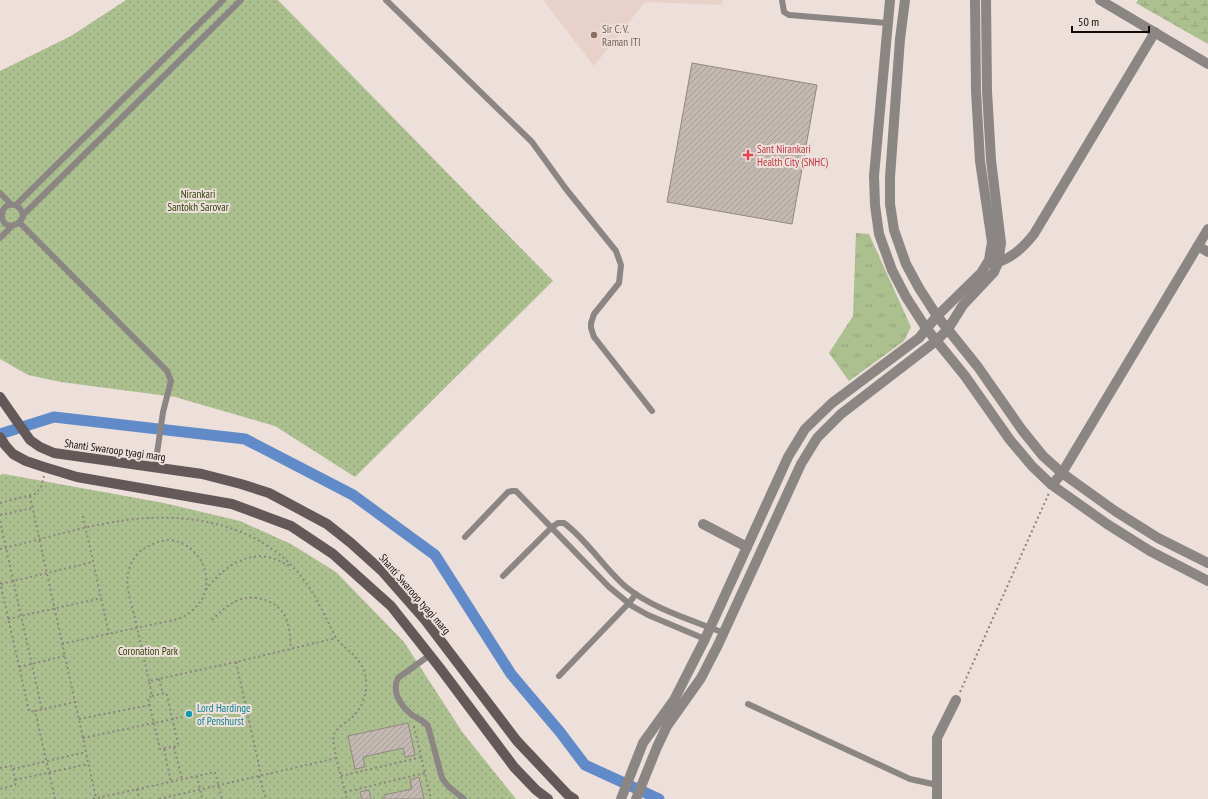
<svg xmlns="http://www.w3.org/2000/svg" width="1208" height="799" font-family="'PT Sans Narrow',sans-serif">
<defs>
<pattern id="grass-tufts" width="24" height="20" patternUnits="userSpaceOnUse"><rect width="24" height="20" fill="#acbf8f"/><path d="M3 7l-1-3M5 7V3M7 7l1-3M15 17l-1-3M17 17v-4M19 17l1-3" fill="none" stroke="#93a37a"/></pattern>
<pattern id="wetland-marsh" width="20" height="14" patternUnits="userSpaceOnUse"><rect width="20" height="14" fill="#acbf8f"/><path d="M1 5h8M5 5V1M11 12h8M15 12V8" fill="none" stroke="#93a37a"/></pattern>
<pattern id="park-dots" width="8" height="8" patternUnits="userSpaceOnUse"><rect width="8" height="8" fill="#acbf8f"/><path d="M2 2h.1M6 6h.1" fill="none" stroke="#93a37a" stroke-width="1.8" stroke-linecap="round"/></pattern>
<pattern id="building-hatch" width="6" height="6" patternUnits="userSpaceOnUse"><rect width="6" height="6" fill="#c4b8b2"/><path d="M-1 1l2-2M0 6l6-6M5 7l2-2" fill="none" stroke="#a79d98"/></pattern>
</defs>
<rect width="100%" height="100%" fill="#eddfda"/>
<polygon fill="#e7d1c9" points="543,0 723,0 722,5 645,2 594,66"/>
<polygon fill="url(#grass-tufts)" points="856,233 869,234 911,327 904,341 849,381 829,353 853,316"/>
<polygon fill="url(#wetland-marsh)" points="1138,0 1208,0 1208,44 1136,3"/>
<g fill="url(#park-dots)">
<polygon points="126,0 278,0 553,281 355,477 275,426 175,397 61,382 28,375 0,359 0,71 71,36"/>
<polygon points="4,474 164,503 240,521 291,544 336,572 404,642 463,733 516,799 0,799 0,475"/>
</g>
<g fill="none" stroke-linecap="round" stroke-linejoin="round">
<polyline stroke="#618bc8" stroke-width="11" points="0,434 54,417 245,439 353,495 435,555 511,674 560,732 585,765 659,799"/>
</g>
<g fill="url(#building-hatch)" stroke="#938781">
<polygon points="692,63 817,85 792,224 667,202"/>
<polygon points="408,723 415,755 405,757 403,748 363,757 365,767 355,769 348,736"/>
<polygon points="419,777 424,799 384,799 384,795 412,789 410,780"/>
<polygon points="369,790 371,799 362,799 360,792"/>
</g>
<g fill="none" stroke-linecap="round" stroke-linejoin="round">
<g stroke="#8e8581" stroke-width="2" stroke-dasharray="2 3" stroke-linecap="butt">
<polyline points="30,496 96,798"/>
<polyline points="0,503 35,494 41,487 44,476"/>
<polyline points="0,515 32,508"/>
<polyline points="83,516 109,634"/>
<polyline points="0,521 42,710"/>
<path d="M0 549C40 540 80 527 120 521 184 511 257 522 300 575 314 592 323 612 333 632 341 650 359 652 365 674 369 691 363 709 349 720 344 723 337 728 334 734 331 746 344 786 347 799"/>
<polyline points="0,582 29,711 30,712 35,711"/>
<polyline points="1,584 93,562"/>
<path d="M206 590C219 571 244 552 268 557 277 559 284 563 291 567"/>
<polyline points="8,619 101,598"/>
<path d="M212 620C220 612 228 604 239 600 256 593 279 602 286 618 290 628 290 639 291 649"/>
<path d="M62 644C93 637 123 631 154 624 164 622 177 621 186 615 191 612 197 606 201 601 216 576 198 542 169 540 162 540 155 543 149 546 137 551 130 562 128 574 125 589 134 612 137 627 141 645 145 663 149 681"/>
<polyline points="236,662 261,775"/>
<polyline points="19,667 65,656"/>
<polyline points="159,679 163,694"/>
<polyline points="960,692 1049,493"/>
<polyline points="152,696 165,693 167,695 178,744 177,746 160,749 148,698 152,696 149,681 236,662 336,638"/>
<polyline points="79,719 150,705"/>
<polyline points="414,726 431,799"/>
<polyline points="83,738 182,717"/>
<polyline points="174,747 182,779"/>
<polyline points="164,749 171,782"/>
<polyline points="0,768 12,766 16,783 15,785 0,789"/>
<polyline points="13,769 86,752"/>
<polyline points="197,776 202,799"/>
<polyline points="259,776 266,799"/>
<polyline points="341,776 422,757"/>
<polyline points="15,780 88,764"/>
<polyline points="137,789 139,799"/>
<polyline points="345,792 425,773"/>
<polyline points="55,799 35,711 75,702"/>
<polyline points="93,799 215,772 222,799"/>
<polyline points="159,799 337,758"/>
</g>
<g stroke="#8b8584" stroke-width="6">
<polyline points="386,0 532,142 566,189 616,251 621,265 619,283 594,314 591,323 591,328 594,337 652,411"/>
<polyline points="782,0 784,12 789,15 887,23"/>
<polyline points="0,193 11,204"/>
<polyline points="16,205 223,0"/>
<path d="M23 215C19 199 0 203 2 217 4 231 22 226 23 215L241 0"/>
<polyline points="20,223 167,371 171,381 163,412 155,467"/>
<polyline points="0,238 12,226"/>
<polyline points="465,537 508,492 512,491 516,491 609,587 632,606 648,615 705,639"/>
<path d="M503 576 552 527 558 523H564C587 540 604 568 626 587 653 609 692 620 724 633"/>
<path d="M430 655 398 678C391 692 401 706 412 715 418 719 423 720 428 726L442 778 448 786 464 799"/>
<polyline points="559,676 629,603 636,594"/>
<polyline points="748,704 910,779 937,785"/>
</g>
<g stroke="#8b8584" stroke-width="10">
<polyline points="890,0 874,176 875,205 879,234 892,270 906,297 926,328 965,376 1010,440 1032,466 1052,485 1107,524 1150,551 1208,581"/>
<polyline points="905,0 900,39 890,177 890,204 894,230 906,264 919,288 937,316 978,367 1022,430 1043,456 1062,473 1115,511 1158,538 1208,563"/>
<polyline points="1100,0 1208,64"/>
<polyline points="1198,246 1208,252"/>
<path d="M993 264C1012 258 1022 249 1034 234L1155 32"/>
<polyline points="1052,485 1062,473 1208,229"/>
<polyline points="703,524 747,547"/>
<polyline points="621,799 643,743 674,700 705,639 788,457 805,429 832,403 919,338 937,316 981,273 989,260 992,242 980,161 976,91 975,0"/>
<polyline points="636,799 657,747 667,726 701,678 718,645 801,464 817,438 841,414 936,341 948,329 963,305 994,272 998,263 1001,243 991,160 987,91 986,0"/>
<polyline points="937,799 937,738 956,700"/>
</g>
<g stroke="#625958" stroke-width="10">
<polyline points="0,397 30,440 40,447 54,453 202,474 241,484 269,493 327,524 351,543 382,571 425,620 517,741 568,795 574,799"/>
<polyline points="0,437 5,445 13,454 26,461 44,467 77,477 232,504 291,526 333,554 391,606 440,668 514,767 536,790 548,799"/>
</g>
</g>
<circle fill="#8d6e63" stroke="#eddfda" stroke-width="1.5" cx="594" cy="35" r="4"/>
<path fill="#e0444e" stroke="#eddfda" stroke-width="1.5" d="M746 149h4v4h4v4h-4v4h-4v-4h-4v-4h4z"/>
<circle fill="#0f9aa8" stroke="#eddfda" stroke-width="1.5" cx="189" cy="714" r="4"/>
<g text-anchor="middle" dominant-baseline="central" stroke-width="4" stroke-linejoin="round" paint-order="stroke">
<g font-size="11" fill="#785e54" stroke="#eddfda" text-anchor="start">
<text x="602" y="29">Sir C. V.<tspan x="602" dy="13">Raman ITI</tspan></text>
</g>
<g font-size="11" fill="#be3a42" stroke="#eddfda" text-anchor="start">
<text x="757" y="149">Sant Nirankari<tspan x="757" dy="13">Health City (SNHC)</tspan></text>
</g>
<g font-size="11" fill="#31410a" stroke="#eddfda">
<text x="198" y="194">Nirankari<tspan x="198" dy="13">Santokh Sarovar</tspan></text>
<text x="148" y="651">Coronation Park</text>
</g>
<g font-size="11" fill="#0f0b09" stroke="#eddfda">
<text transform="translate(115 450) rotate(8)">Shanti Swaroop tyagi marg</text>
<text transform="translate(415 594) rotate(49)">Shanti Swaroop tyagi marg</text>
</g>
<g font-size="11" fill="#0d838f" stroke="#eddfda" text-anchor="start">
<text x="197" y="708">Lord Hardinge<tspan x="197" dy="13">of Penshurst</tspan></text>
</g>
</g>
<path d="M1072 26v6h77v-6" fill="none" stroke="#0f0b09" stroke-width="2"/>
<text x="1078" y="26" font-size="12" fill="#0f0b09" stroke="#eddfda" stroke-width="3" paint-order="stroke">50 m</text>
</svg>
